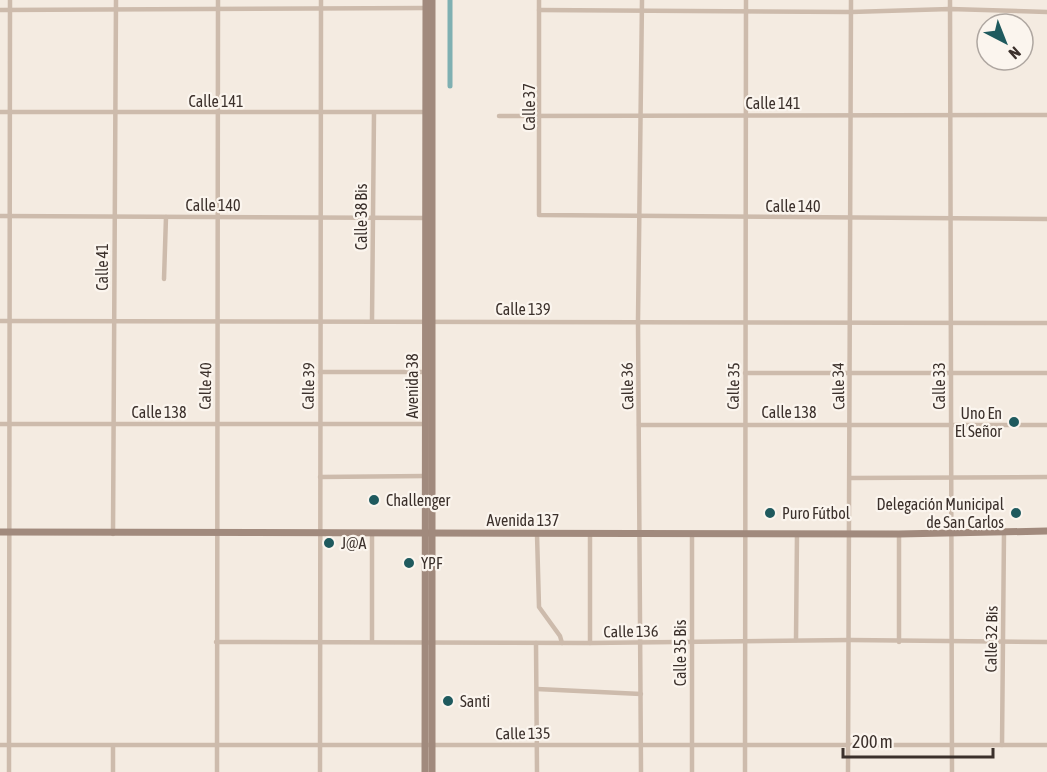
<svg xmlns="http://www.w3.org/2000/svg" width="1047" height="772" font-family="'Asap Condensed',sans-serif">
<rect width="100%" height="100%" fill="#f4ebe1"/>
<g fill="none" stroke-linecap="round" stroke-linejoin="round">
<polyline stroke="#7fb0b2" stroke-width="5" points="450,86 450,0"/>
<g stroke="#cdbbac" stroke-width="4.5">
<polyline points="539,0 539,215 1047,219"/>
<polyline points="950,0 952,772"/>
<polyline points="0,10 426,8"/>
<polyline points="539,10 851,12 950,9 1047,12"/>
<polyline points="0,112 427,112"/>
<polyline points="499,116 1047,115"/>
<polyline points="0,216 426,218"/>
<polyline points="164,279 166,217"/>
<polyline points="372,320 374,113"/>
<polyline points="0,321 1047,323"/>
<polyline points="320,372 426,372"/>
<polyline points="745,373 1047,373"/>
<polyline points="0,424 426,424"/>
<polyline points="639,425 1047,425"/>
<polyline points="320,477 426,476"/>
<polyline points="851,478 1047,477"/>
<polyline points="113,534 116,0"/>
<polyline points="537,534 539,607 560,636 562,643"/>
<polyline points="590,534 590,643"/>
<polyline points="899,534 899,642"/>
<polyline points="796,640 797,533"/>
<polyline points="372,641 372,533"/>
<polyline points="216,642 590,643 850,640 1047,642"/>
<polyline points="536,643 537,772"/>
<polyline points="537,689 641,694"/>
<polyline points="0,745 1047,745"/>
<polyline points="1002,745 1004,532"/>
<polyline points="9,772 10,0"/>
<polyline points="113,772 113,746"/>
<polyline points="217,772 218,0"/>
<polyline points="320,772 321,0"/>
<polyline points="641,772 638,321 642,0"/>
<polyline points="692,772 692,534"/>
<polyline points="745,772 746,0"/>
<polyline points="848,772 851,0"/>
</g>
<g stroke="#a18a7d" stroke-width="7">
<polyline points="0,532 899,534 1047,531"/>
<polyline points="425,772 426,0"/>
<polyline points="432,772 432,0"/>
</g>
</g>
<g fill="#1f5a5e" stroke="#fbf5ee" stroke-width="2">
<circle cx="1014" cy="422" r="6"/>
<circle cx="374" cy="500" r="6"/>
<circle cx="770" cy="513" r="6"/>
<circle cx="1016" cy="513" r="6"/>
<circle cx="329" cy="543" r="6"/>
<circle cx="409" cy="563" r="6"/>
<circle cx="448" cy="701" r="6"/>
</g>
<g text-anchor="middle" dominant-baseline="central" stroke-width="4.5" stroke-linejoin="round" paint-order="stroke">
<g font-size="16" fill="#3b302b" stroke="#fbf5ee">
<text x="216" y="101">Calle 141</text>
<text x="773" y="103">Calle 141</text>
<text transform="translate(529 107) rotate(-90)">Calle 37</text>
<text x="213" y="205">Calle 140</text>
<text x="793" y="206">Calle 140</text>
<text transform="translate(361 217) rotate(-90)">Calle 38 Bis</text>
<text transform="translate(102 267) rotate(-90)">Calle 41</text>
<text x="523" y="309">Calle 139</text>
<text transform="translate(205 386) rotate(-89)">Calle 40</text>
<text transform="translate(308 386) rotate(-89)">Calle 39</text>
<text transform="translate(412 386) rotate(-90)">Avenida 38</text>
<text transform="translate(627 386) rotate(-91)">Calle 36</text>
<text transform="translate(733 386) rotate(-89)">Calle 35</text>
<text transform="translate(838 386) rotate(-91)">Calle 34</text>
<text transform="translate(939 386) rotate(-90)">Calle 33</text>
<text x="159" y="412">Calle 138</text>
<text x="789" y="412">Calle 138</text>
<text x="523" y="520">Avenida 137</text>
<text transform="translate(631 631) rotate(-1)">Calle 136</text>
<text transform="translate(991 639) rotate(-89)">Calle 32 Bis</text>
<text transform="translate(680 653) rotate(-90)">Calle 35 Bis</text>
<text transform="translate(523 733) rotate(-1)">Calle 135</text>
</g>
<g font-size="16" fill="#3b302b" stroke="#fbf5ee" text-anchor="start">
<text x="1002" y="413" text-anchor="end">Uno En<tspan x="1002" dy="18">El Señor</tspan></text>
<text x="386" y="500">Challenger</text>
<text x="1004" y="504" text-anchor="end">Delegación Municipal<tspan x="1004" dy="18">de San Carlos</tspan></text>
<text x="782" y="513">Puro Fútbol</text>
<text x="341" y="543">J@A</text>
<text x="421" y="563">YPF</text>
<text x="460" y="701">Santi</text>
</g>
</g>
<g transform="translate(1005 42) rotate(138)"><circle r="28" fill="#fbf5ee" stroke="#aea6a0" stroke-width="1.5"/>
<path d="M0-4.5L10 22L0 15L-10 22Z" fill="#1f5a5e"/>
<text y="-9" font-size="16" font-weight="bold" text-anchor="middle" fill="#3b302b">N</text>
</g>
<path d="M843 748v9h150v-9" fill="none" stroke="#3b302b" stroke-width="3"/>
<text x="852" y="748" font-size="18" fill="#3b302b" stroke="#fbf5ee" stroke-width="4.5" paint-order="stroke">200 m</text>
</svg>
